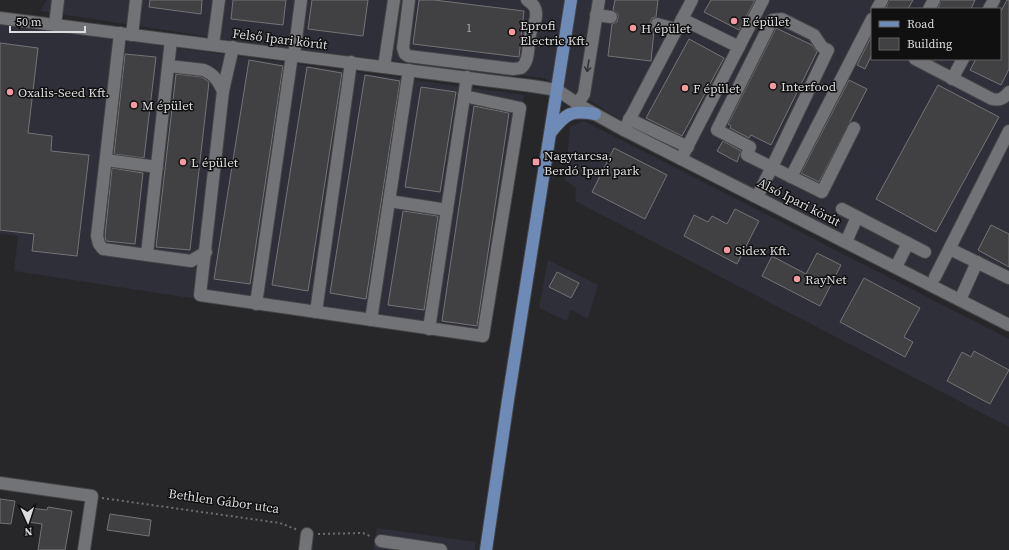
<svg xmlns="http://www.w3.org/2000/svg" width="1009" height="550" font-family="'Source Serif 4',serif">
<rect width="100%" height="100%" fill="#27272a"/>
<g fill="#2e2f38" fill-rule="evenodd">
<path d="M47 0H1009V318L633 128 594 103 544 78 283 48 40 11ZM872 9H1000V59H872Z"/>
<polygon points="0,24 524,95 485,343 14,271 18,236 0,234"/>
<polygon points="584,121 1009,339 1009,427 575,201 576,188 565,180 570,127"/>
<polygon points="548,260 598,285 588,319 570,309 567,321 539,308"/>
<polygon points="377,528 476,542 475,550 373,550"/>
</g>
<g fill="#414043" stroke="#747376">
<polygon points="150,0 202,0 201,14 149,7"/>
<polygon points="233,0 286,0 283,25 231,19"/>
<polygon points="312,0 368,0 363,36 308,29"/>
<polygon points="419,0 434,0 524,11 519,57 413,44"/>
<polygon points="615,0 658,0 656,17 652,18 650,22 650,26 654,31 651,61 608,56 612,24 617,22 618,18 618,14 613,10"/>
<polygon points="711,0 755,0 739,30 704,12"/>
<polygon points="889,0 913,0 908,9 886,9"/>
<polygon points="941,0 975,0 971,9 938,9"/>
<polygon points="1007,0 1009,0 1009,69 1001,85 970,70 976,59 1000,59 1000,13"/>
<polygon points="776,28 812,45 817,52 771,145 751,135 749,138 730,128 731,126 728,124"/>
<polygon points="872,35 872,54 865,69 857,65"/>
<polygon points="689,39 724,58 682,136 646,118"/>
<polygon points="0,43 38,48 28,133 52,136 51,151 89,155 77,256 32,251 34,234 0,230"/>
<polygon points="125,54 156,57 144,158 114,154"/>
<polygon points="249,60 283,66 250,284 214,279"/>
<polygon points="307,67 342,73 308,291 272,285"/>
<polygon points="176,74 202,77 209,82 190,250 156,247"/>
<polygon points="365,75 400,81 366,299 330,293"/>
<polygon points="849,80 867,89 819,182 801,173"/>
<polygon points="938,85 999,117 936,232 876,199"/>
<polygon points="421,87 456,92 440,192 405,187"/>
<polygon points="474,106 509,113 477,326 442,321"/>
<polygon points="723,141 741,151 737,162 717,151"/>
<polygon points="614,148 667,175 645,219 592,192"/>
<polygon points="112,168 143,173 135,244 106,241 105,236"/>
<polygon points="735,209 759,221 737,264 684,236 694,215 708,222 712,216 727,224"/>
<polygon points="403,211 438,216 424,310 388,305"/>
<polygon points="991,225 1009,234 1009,267 978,250"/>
<polygon points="817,253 841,265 820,306 762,276 772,256 806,274"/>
<polygon points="557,272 579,283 571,298 549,287"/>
<polygon points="864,278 920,308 904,337 913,342 905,357 840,322"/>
<polygon points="974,351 1009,370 990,404 947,381 962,352 971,357"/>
<polygon points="0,499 15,501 11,524 0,523"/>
<polygon points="48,507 72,511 65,550 38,550 42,524 28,522 30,508 47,510"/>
<polygon points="110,514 151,520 149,536 107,530"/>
</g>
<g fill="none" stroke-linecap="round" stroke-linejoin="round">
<g stroke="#454547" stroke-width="14">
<g id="minor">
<path d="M409 0 403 48 405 54 408 56 513 69 521 68C531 60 527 42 531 31 533 26 536 21 536 16 537 8 533 4 527 0"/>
<polyline points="877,9 882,0"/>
<polyline points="929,9 934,0"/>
<polyline points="989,9 994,0"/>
<polyline points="596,15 611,17"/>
<polyline points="0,18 532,86 557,90 586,109 624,130 1009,325"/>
<polyline points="682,19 739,47"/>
<polyline points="657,24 676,29"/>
<polyline points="55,25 58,0"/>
<polyline points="120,33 97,236 99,244 103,249 191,261 206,252"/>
<polyline points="132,35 136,0"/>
<polyline points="213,45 219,0"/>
<polyline points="233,47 223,91 200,295 483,336 520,108 464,96"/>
<polyline points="294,55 301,0"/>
<path d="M915 59 992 99C1000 101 1004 98 1009 92"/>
<path d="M169 66 204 70C215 75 218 81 223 91"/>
<polyline points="384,67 394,0"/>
<polyline points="952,79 963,59"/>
<polyline points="577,104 584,94 599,0"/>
<polyline points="629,119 688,147"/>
<polyline points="624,130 692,0"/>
<polyline points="681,159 763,0"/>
<polyline points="106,160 157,167"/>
<polyline points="791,177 872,19"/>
<polyline points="757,197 772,167 828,50 822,47 814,35 782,19 772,20 717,130 750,147 747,155 822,192 854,128"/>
<polyline points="389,201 447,210"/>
<polyline points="842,209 925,252"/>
<polyline points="846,242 857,217"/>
<polyline points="950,249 1009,278"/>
<polyline points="147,254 171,40"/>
<polyline points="896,267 908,243"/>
<polyline points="935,277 1009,131"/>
<polyline points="960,300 977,262"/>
<polyline points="256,304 292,55"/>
<polyline points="316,312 351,62"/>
<polyline points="371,320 409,70"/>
<polyline points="429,329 467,77"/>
<polyline points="0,483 92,496 84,550"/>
<polyline points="381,541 441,550"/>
<polyline points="305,550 307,534"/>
</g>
</g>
<g stroke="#454547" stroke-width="14">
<g id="major">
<path d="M551 132C566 113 571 110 595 114"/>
<polyline points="486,550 508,400 571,0"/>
</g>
</g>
<g stroke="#6e6e71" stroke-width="2" stroke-dasharray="2 3" stroke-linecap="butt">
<polyline points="102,498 280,523 298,530"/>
<polyline points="318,534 363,533 372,537"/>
</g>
<use href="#minor" stroke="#727376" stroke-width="12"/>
<use href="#major" stroke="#6e8bb7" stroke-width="12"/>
</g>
<defs><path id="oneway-shaft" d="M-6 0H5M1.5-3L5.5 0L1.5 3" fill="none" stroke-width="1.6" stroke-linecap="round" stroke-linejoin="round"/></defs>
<use stroke="#323334" href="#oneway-shaft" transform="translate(588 66) rotate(99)"/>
<g fill="#f49aa0" stroke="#101011" stroke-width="1.5">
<circle cx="734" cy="21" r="4"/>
<circle cx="633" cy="28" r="4"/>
<circle cx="512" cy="32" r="4"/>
<circle cx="773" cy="86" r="4"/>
<circle cx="685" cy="88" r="4"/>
<circle cx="10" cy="92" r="4"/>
<circle cx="134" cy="105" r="4"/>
<circle cx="183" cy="162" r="4"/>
<rect x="532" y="158" width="8" height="8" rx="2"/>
<circle cx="727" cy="250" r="4"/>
<circle cx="797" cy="279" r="4"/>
</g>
<g text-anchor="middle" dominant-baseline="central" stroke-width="3" stroke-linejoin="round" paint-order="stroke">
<g font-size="11" fill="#b5b5b7">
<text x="469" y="28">1</text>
</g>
<g font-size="13" fill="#dcdcde" stroke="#101011" text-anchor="start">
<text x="742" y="21">E épület</text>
<text x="520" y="25">Eprofi<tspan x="520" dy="15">Electric Kft.</tspan></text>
<text x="641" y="28">H épület</text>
<text x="781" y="86">Interfood</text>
<text x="693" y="88">F épület</text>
<text x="18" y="92">Oxalis-Seed Kft.</text>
<text x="142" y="105">M épület</text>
<text x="544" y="155">Nagytarcsa,<tspan x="544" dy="15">Berdó Ipari park</tspan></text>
<text x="191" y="162">L épület</text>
<text x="735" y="250">Sidex Kft.</text>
<text x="805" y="279">RayNet</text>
</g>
<g font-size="13" fill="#dcdcde" stroke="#101011">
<text transform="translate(280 39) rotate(7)">Felső Ipari körút</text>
<text transform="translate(799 202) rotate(27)">Alsó Ipari körút</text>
<text transform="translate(224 501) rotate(8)">Bethlen Gábor utca</text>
</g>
</g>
<rect x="871" y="8" width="130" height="52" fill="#101011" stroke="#626263"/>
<rect x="879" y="21" width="20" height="6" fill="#6e8bb7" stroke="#626263"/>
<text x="907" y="28" font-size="12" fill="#dcdcde">Road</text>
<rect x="879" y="38" width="20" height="12" fill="#414043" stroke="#626263"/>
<text x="907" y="48" font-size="12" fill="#dcdcde">Building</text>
<g transform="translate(28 522) rotate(177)" stroke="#101011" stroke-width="3" paint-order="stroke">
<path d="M0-3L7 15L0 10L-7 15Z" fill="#dcdcde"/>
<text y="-6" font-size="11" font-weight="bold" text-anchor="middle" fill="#dcdcde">N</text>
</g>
<path d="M10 26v6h75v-6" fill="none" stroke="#dcdcde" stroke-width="2"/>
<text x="16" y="26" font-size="12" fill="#dcdcde" stroke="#101011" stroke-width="3" paint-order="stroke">50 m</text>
</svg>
